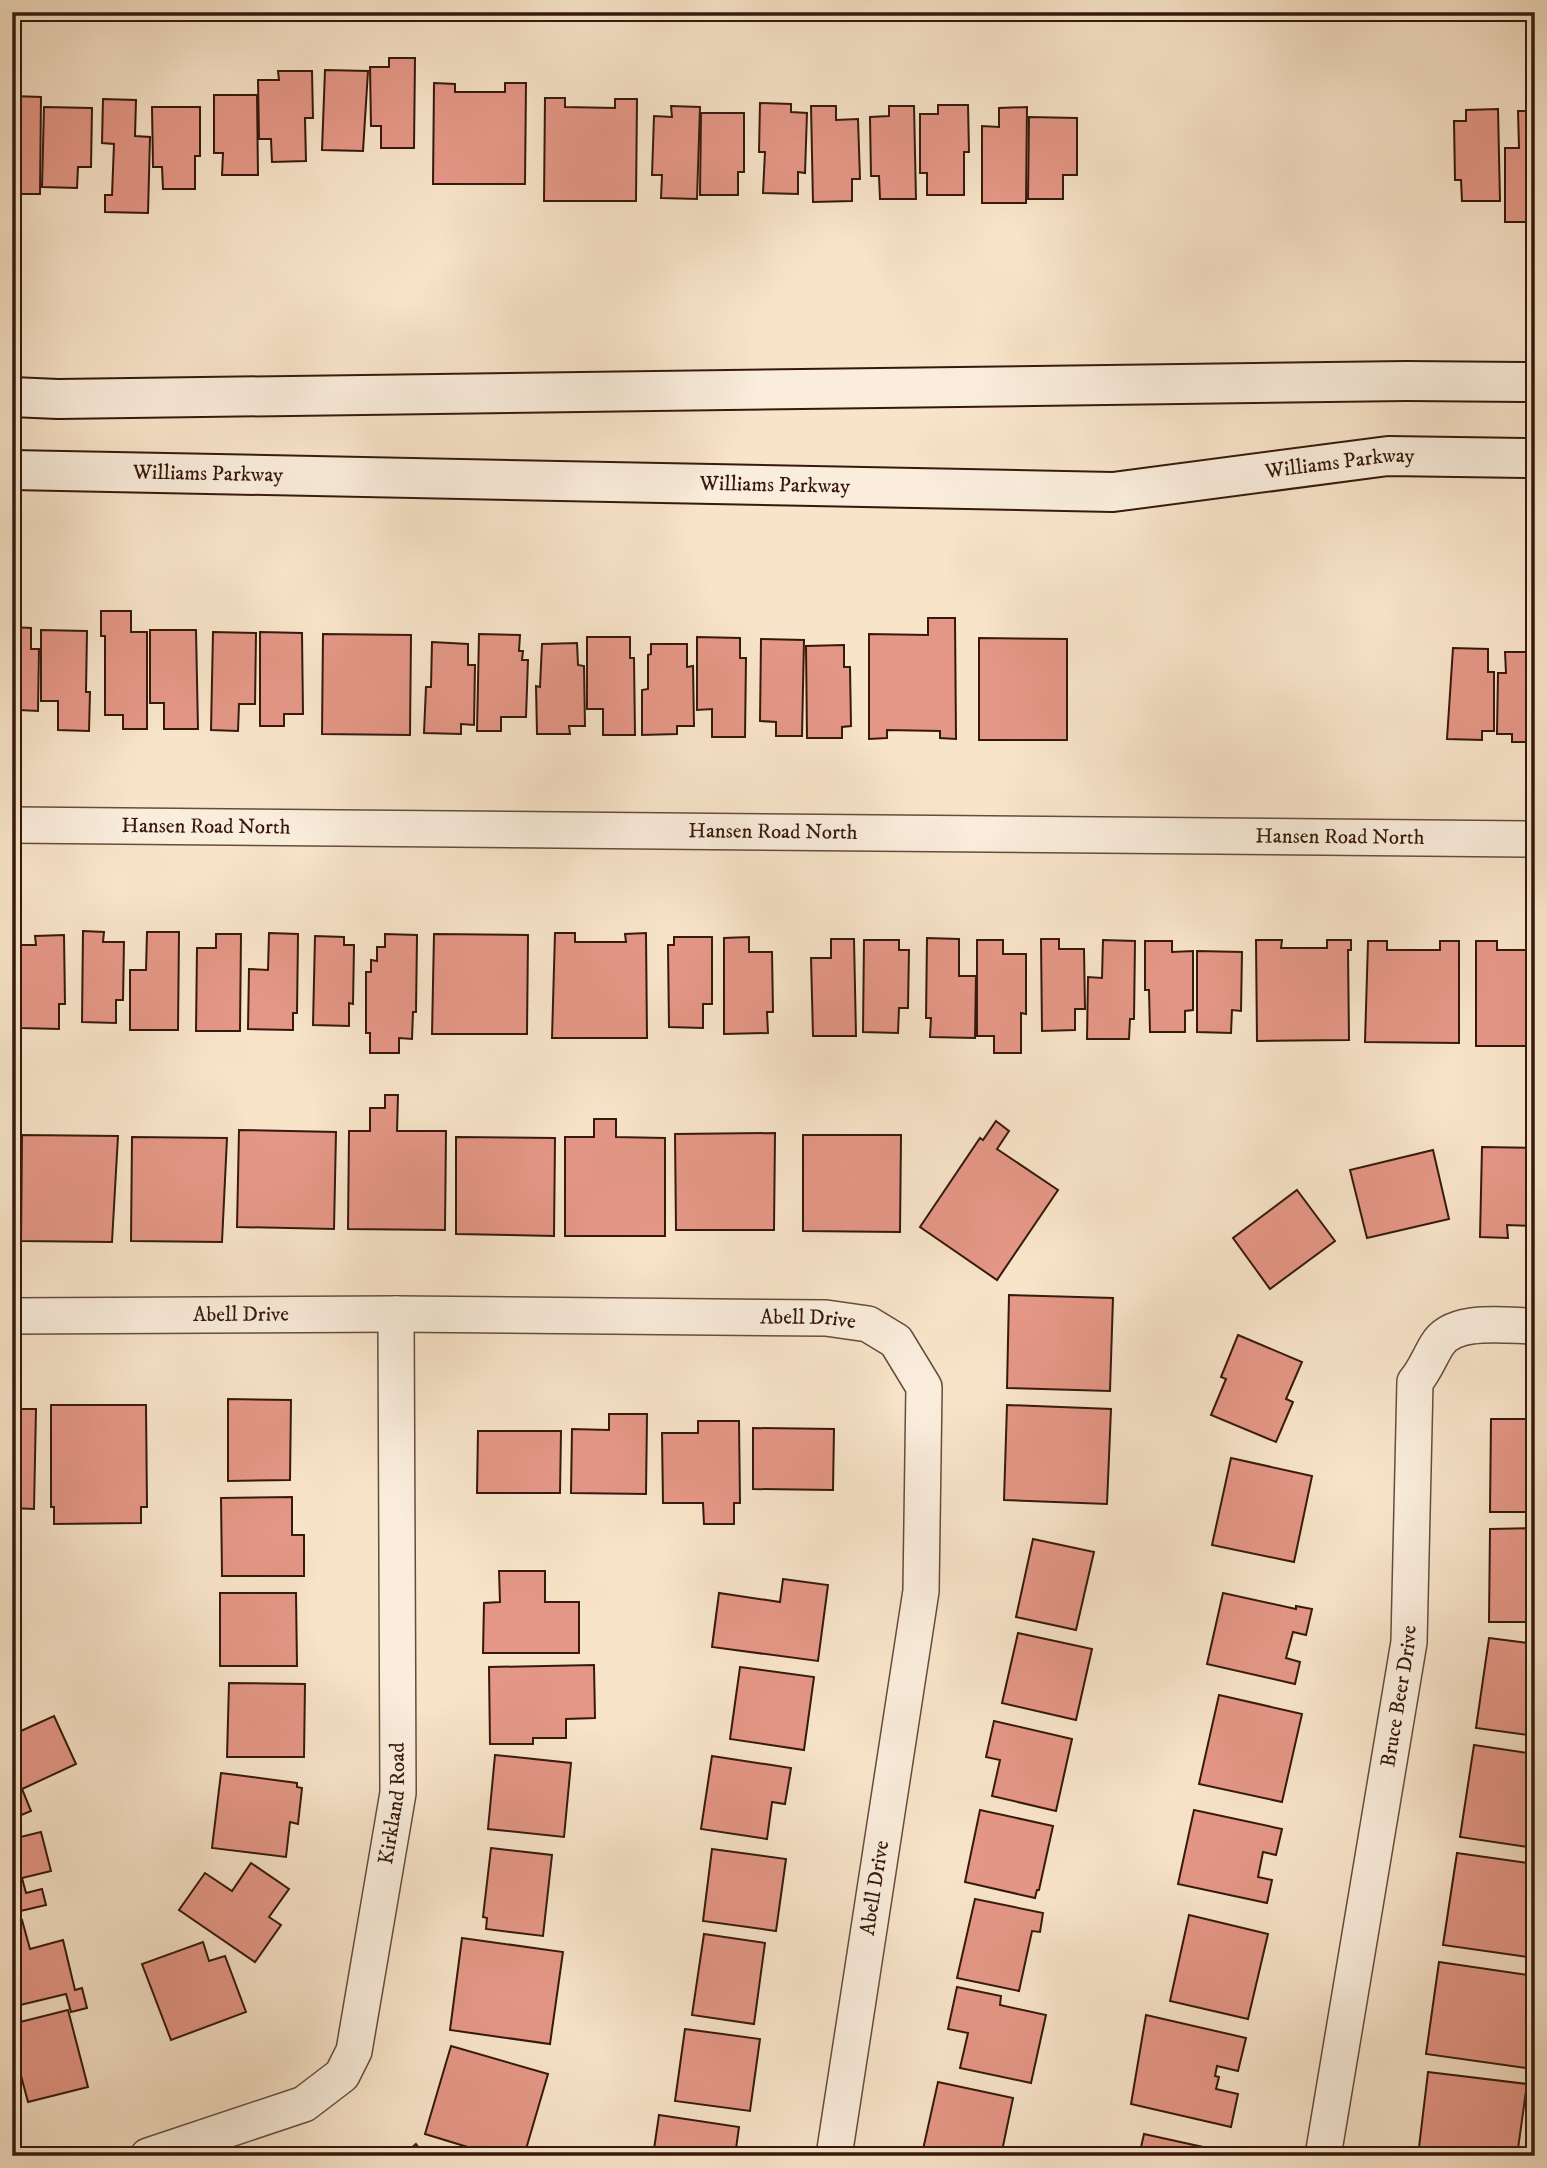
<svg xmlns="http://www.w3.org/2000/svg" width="1547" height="2168" font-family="'IM FELL DW Pica',serif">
<rect width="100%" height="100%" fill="#f8e4c9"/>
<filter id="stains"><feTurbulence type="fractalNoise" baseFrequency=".00286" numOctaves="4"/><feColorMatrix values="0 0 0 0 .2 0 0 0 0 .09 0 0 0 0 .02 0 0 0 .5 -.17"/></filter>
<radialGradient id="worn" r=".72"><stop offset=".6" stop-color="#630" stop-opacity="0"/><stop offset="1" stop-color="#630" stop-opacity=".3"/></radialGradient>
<g fill="#e59787" stroke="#36190c" stroke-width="2">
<polygon points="389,58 415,58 414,148 381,148 381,126 371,126 370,67 389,67"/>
<polygon points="325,70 368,71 363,151 322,150"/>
<polygon points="278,71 312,71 313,118 305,118 306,161 272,162 271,139 259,139 258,80 279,80"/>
<polygon points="434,83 455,84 455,92 505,92 505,83 526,83 525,184 433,184"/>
<polygon points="214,95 257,95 258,175 222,175 223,153 214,153"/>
<polygon points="13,96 41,97 40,194 12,194"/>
<polygon points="545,98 565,98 565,107 615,108 615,99 637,99 636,201 544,201"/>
<polygon points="103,99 136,100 135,136 150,137 148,213 105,212 105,195 112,195 114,144 102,143"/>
<polygon points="760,103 791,104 791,112 807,113 805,173 798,172 798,194 763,193 765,152 759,152"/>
<polygon points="938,105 968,105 969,152 964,152 964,195 927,195 927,173 920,173 920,114 938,114"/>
<polygon points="671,106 700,107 697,199 661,198 662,175 652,175 654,116 672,117"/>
<polygon points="811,106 836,106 836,120 858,119 860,179 852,179 852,201 813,202"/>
<polygon points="889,106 914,106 916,199 880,199 879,176 871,176 870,117 889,116"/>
<polygon points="44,107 92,108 91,167 78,167 77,188 42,187"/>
<polygon points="152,107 200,107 200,156 195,156 195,189 163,189 162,167 153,167"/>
<polygon points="1027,107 1026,203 982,203 982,126 999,127 999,108"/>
<polygon points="1498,109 1500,201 1462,201 1461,180 1455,180 1454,121 1466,121 1466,110"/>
<polygon points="1518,111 1535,111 1535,207 1531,207 1531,222 1505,222 1505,148 1519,148"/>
<polygon points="701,113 744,113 744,172 738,172 738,195 700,195"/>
<polygon points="1029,117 1077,118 1077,175 1063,175 1063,199 1028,199"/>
<polygon points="101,611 131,611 131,632 147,632 147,729 123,729 123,715 105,715 105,636 101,636"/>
<polygon points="928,618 955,618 956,739 940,738 940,731 887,730 887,738 869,739 869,634 928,635"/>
<polygon points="12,627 31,628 31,649 39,649 38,711 19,710 19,720 12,720"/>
<polygon points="41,630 87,631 86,692 90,692 89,731 58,730 58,701 41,701"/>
<polygon points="150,630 196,630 198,729 164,729 164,703 150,703"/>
<polygon points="213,632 256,633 255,704 239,704 238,731 211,730"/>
<polygon points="260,632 302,633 303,714 284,714 284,726 260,726"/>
<polygon points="323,634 411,635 410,735 322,734"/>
<polygon points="479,634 520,635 519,651 523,651 522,660 528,660 526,717 501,717 501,731 477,731"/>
<polygon points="587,637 630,637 630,658 634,658 635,735 603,735 603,709 587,709"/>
<polygon points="697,637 740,638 740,658 746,658 745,737 712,737 712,709 697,710"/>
<polygon points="979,638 1067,639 1067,740 979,740"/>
<polygon points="761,639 804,640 802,736 776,736 776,722 760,721"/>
<polygon points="432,642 468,644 468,665 475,665 474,725 461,724 461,734 424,733 426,687 431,687"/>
<polygon points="577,643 578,665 584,666 585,726 569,726 570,734 537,734 536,686 540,687 542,644"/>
<polygon points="651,644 687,644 687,667 693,666 694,726 677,726 677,734 642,735 642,690 648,689 648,655 651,654"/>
<polygon points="844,645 844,667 850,667 851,726 842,727 842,738 807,738 806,646"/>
<polygon points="1453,648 1488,649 1488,672 1494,672 1494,731 1482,731 1482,740 1447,739"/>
<polygon points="1505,652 1535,652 1535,742 1512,742 1512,734 1497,734 1498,673 1506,673"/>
<polygon points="83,931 104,932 103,942 124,942 123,1000 116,1000 116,1023 82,1022"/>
<polygon points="147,932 179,932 178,1030 130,1030 130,970 146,970"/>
<polygon points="269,933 298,934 297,1013 293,1013 293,1030 248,1029 249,969 268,970"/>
<polygon points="555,933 575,933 575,942 626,942 625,934 646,933 647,1038 552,1038"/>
<polygon points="216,934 241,934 240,1031 196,1031 197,948 216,948"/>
<polygon points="385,934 417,935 416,1012 413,1012 412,1039 399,1038 399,1053 370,1053 370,1033 366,1033 366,972 371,972 371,960 377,961 377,947 385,947"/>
<polygon points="434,934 528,935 527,1034 432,1034"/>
<polygon points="64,935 65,1004 59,1004 59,1029 21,1028 20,1005 14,1005 13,945 36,945 35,936"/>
<polygon points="315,936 344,937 344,945 354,945 353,1004 349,1003 349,1026 313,1025"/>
<polygon points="674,937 712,937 712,1004 703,1004 703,1028 669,1027 668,945 674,945"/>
<polygon points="749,937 749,952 772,952 773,1012 767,1012 768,1033 724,1034 724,938"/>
<polygon points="927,938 959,939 959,976 976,976 975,1038 930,1037 931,1018 926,1018"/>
<polygon points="831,939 854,939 856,1036 813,1036 811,958 831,958"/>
<polygon points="1041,939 1059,939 1059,949 1084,949 1085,1009 1075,1009 1075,1030 1042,1031"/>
<polygon points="864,940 899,940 899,950 909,950 908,1008 899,1008 898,1033 863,1032"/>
<polygon points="977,940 1003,940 1003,954 1026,954 1026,1014 1021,1013 1021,1053 994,1053 994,1036 977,1036"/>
<polygon points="1103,940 1135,941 1134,1019 1130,1019 1129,1039 1087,1039 1088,977 1102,978"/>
<polygon points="1256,940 1282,940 1281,948 1327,948 1327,940 1351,940 1351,950 1348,950 1349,1040 1257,1041"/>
<polygon points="1145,941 1172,941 1172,952 1193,951 1193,1010 1185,1011 1185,1032 1150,1032 1149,990 1145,990"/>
<polygon points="1368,941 1387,941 1387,950 1440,950 1440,941 1459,941 1459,1043 1365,1042"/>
<polygon points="1476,941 1497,941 1497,950 1535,950 1535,1046 1476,1046"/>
<polygon points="1197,951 1242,952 1241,1011 1232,1010 1231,1033 1197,1032"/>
<polygon points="385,1095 398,1095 397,1131 446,1131 445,1230 348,1229 349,1131 370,1131 370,1108 385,1108"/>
<polygon points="594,1119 616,1119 616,1137 665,1138 665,1236 565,1236 565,1137 594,1137"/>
<polygon points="996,1121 1009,1131 997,1149 1058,1190 997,1280 920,1227 980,1138 983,1140"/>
<polygon points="239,1130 336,1132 334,1229 237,1227"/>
<polygon points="775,1133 774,1230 676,1230 675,1134"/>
<polygon points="22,1135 118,1136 112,1242 21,1241"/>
<polygon points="803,1135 901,1135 900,1232 803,1231"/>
<polygon points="132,1137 227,1138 222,1242 131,1241"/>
<polygon points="456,1137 555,1138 554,1236 456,1234"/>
<polygon points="1482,1147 1535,1148 1535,1238 1533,1226 1507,1225 1508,1238 1480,1237"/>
<polygon points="1433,1150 1449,1219 1367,1238 1350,1170"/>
<polygon points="1297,1190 1335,1241 1270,1289 1233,1238"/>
<polygon points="1009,1295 1113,1298 1110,1391 1007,1388"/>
<polygon points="1238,1335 1302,1362 1286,1399 1293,1402 1276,1442 1211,1415 1226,1379 1221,1377"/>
<polygon points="228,1399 291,1400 290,1480 228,1481"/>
<polygon points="51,1405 146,1405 147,1507 141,1507 141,1523 54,1524 54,1507 51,1507"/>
<polygon points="1007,1405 1111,1409 1107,1504 1004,1500"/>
<polygon points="12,1409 36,1409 34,1509 12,1508"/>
<polygon points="609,1414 647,1414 646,1494 571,1493 572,1429 609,1430"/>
<polygon points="1491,1419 1535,1419 1535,1512 1490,1512"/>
<polygon points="698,1421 739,1421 740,1503 734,1503 734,1524 704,1524 703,1503 663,1503 662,1433 698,1433"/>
<polygon points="753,1428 834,1429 833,1490 753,1489"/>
<polygon points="478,1431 561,1431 560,1493 477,1493"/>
<polygon points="1231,1458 1312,1476 1294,1562 1212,1545"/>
<polygon points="292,1497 292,1535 304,1535 304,1576 222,1576 221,1498"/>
<polygon points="1535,1528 1535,1622 1489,1622 1490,1529"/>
<polygon points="1033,1539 1094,1552 1076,1630 1016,1617"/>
<polygon points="499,1571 545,1571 545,1602 579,1602 579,1653 483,1653 484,1603 500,1602"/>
<polygon points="783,1579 828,1585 818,1661 712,1647 719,1593 780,1602"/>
<polygon points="220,1593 296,1593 297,1666 220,1666"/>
<polygon points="1223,1593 1296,1609 1296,1606 1312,1609 1306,1635 1293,1632 1286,1658 1300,1662 1295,1684 1207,1664"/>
<polygon points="1018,1633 1092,1649 1076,1720 1002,1703"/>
<polygon points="1489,1638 1535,1644 1535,1736 1476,1728"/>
<polygon points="594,1665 595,1718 566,1719 566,1738 533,1738 533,1744 490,1744 489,1667"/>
<polygon points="740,1667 814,1677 804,1750 730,1739"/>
<polygon points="229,1683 305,1684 304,1757 227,1757"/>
<polygon points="1219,1695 1302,1714 1282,1802 1199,1784"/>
<polygon points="54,1716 76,1764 22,1789 31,1811 12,1819 12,1735"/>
<polygon points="994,1721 1072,1739 1056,1811 992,1796 1000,1760 986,1757"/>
<polygon points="1474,1745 1535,1754 1535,1848 1460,1837"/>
<polygon points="495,1755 571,1763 564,1837 488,1829"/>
<polygon points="712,1756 791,1768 785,1804 772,1802 767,1839 701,1829"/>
<polygon points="221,1773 297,1783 297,1787 302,1788 298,1824 290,1822 286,1857 212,1848"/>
<polygon points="980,1810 1053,1826 1039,1890 1037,1890 1035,1898 965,1882"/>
<polygon points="1194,1810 1282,1829 1276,1855 1263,1852 1258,1877 1272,1880 1267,1903 1178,1884"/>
<polygon points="41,1832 51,1871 22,1878 26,1893 42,1889 46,1905 12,1913 12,1839"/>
<polygon points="491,1848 552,1855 543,1936 486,1929 487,1918 483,1917"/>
<polygon points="712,1849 786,1859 776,1931 703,1921"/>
<polygon points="1457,1853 1535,1864 1535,1958 1443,1945"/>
<polygon points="251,1863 289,1889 269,1917 281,1925 255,1962 179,1910 205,1873 232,1891"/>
<polygon points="975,1899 1043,1913 1040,1932 1032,1931 1019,1991 957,1978"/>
<polygon points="1189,1915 1268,1934 1248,2019 1170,2001"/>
<polygon points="22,1920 30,1949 63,1940 75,1990 82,1988 87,2008 71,2012 66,1994 12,2007 12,1922"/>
<polygon points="704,1934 765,1943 754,2024 692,2015"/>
<polygon points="462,1938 563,1952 550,2044 450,2030"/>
<polygon points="203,1942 209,1961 225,1956 246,2012 171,2040 142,1964"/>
<polygon points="1439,1962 1535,1976 1535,2009 1526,2068 1426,2054"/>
<polygon points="957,1987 1001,1996 1000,2005 1046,2015 1031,2083 960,2068 968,2033 948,2029"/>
<polygon points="68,2010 88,2087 28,2102 12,2042 12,2024"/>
<polygon points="1146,2015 1246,2038 1238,2071 1217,2066 1215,2076 1219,2077 1216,2089 1238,2094 1231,2127 1131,2104"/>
<polygon points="685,2029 760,2039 750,2111 675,2101"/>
<polygon points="451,2046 548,2074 524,2156 497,2156 425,2134"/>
<polygon points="1428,2072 1527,2084 1517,2156 1418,2156"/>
<polygon points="938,2082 1013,2098 1001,2156 922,2154"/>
<polygon points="659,2115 739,2127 735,2156 653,2156"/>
<polygon points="1144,2134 1235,2154 1234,2156 1139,2156"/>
<polygon points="416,2144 425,2156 402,2156"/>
</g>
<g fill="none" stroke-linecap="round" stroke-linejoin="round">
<g stroke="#664c3b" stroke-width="38">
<g id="minor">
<path id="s1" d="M12 825 1535 839"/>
<path id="s2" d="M12 1316 396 1314 826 1318 868 1324 896 1341 924 1387 921 1591 834 2156"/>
<path id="s3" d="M148 2156 304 2104 342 2075 354 2051 398 1793 396 1314"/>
<path id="s4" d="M1323 2156 1409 1642 1415 1382C1425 1370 1429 1358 1437 1345 1453 1317 1507 1326 1535 1326"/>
</g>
</g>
<g stroke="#36190c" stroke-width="42">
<g id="secondary">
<polyline points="12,397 58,399 1406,381 1535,382"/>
<path id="s5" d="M12 470 1113 492 1388 456 1535 458"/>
</g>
</g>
<use href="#minor" stroke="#faeddc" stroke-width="35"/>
<use href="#secondary" stroke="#faeddc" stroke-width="38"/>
</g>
<g text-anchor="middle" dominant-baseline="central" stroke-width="5" stroke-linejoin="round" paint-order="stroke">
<g font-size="21" fill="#36190c" stroke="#faeddc">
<text stroke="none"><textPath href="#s5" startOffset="1330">Williams Parkway</textPath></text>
<text stroke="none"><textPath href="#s5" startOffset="196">Williams Parkway</textPath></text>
<text stroke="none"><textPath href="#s5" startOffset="763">Williams Parkway</textPath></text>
<text stroke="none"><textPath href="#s1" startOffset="194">Hansen Road North</textPath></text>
<text stroke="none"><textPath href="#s1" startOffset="761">Hansen Road North</textPath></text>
<text stroke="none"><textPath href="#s1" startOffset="1328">Hansen Road North</textPath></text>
<text stroke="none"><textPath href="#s2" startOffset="229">Abell Drive</textPath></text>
<text stroke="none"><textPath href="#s2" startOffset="796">Abell Drive</textPath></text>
<text stroke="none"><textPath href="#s4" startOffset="466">Bruce Beer Drive</textPath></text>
<text stroke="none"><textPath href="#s3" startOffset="490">Kirkland Road</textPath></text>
<text transform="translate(875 1888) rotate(-81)">Abell Drive</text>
</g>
</g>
<rect width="1547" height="2168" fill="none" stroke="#f8e4c9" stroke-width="42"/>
<rect x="14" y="14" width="1519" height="2140" fill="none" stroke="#36190c" stroke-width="3.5"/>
<rect x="21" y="21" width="1505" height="2126" fill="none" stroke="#36190c" stroke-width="2"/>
<rect width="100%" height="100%" filter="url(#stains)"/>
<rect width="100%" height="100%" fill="url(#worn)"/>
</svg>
